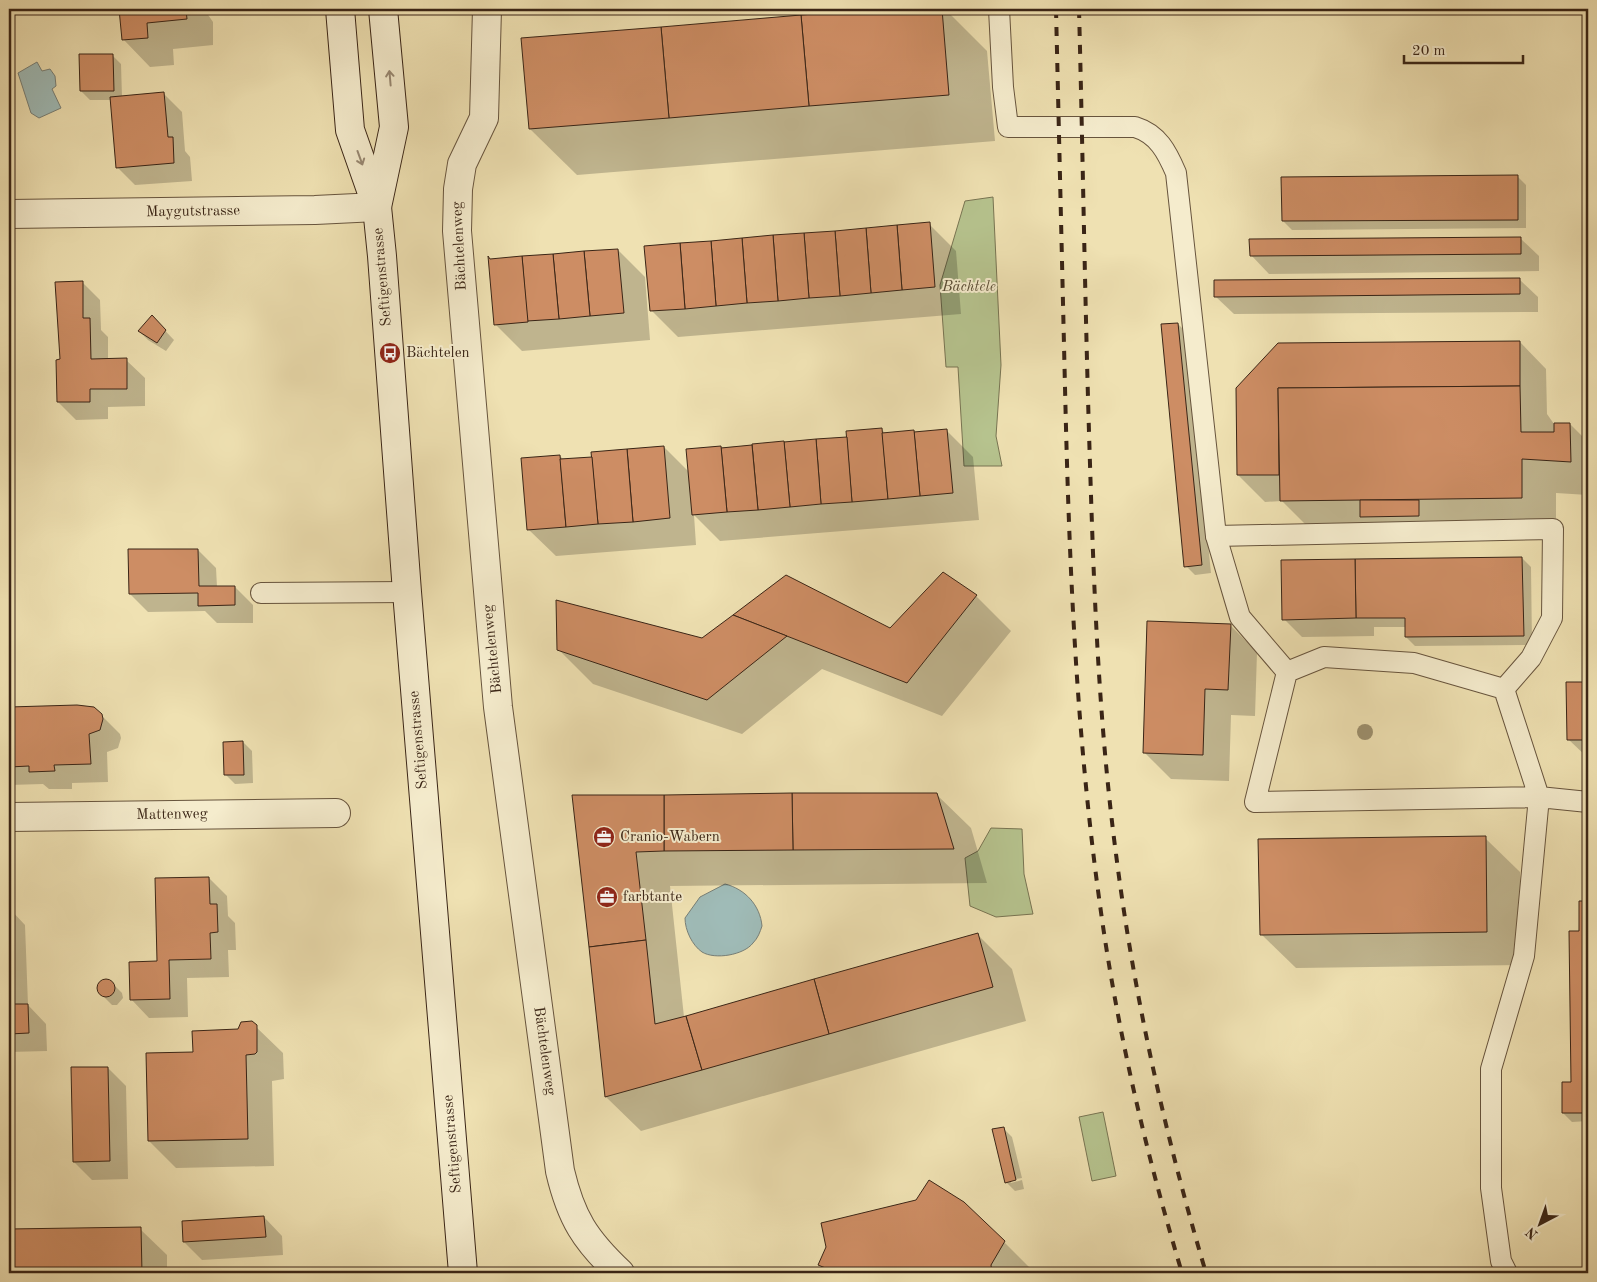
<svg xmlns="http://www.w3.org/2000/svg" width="1597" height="1282" font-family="'Old Standard TT',serif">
<rect width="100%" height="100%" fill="#efe1b2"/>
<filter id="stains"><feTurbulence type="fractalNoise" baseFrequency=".004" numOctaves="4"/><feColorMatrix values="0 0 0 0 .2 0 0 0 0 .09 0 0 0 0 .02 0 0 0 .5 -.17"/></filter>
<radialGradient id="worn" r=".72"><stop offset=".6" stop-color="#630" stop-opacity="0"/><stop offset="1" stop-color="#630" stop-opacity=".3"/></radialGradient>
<g fill="#b6c38e" stroke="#787452">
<polygon points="993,197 1001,365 996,436 1002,466 964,466 958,367 946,367 940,285 965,201"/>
<polygon points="991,828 1022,829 1024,874 1033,914 996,917 970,906 965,858 978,851"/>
<polygon points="1103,1112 1116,1176 1092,1181 1079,1117"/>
</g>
<g fill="#9fbbb7" stroke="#777f77">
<polygon points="37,62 42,71 50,69 55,76 56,86 52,89 61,108 39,118 31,113 18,73"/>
<path d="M725 884C745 889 760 905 762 926 760 932 758 938 753 943 744 955 715 960 702 952 692 945 685 930 685 918L700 897Z"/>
</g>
<g fill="#0003">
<polygon points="121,9 204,9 213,22 213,45 173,49 174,65 150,67 124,40"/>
<polygon points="896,9 945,9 987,51 995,141 577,175 530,129 522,39"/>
<polygon points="112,55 121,64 122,97 163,93 182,112 185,151 190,157 192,181 135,185 117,167 111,100 90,100 81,91"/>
<polygon points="1517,176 1526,185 1526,228 1292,230 1283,221"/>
<polygon points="929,224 956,251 961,314 678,337 651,310"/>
<polygon points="1520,238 1539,256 1539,271 1269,274 1251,255"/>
<polygon points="618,250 645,277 650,340 522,351 495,324"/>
<polygon points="1519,279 1538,297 1538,312 1234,314 1215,296"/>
<polygon points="82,282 100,300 101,330 108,337 108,360 126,360 145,378 145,406 108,407 108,419 76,420 58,402 61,361 57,283"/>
<polygon points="152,317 174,340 166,351 148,340 139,331"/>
<polygon points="1178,324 1187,333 1211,573 1195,575 1186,566"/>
<polygon points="1520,342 1546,369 1547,414 1554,424 1570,424 1588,442 1588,495 1556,493 1556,532 1315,534 1282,501 1265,502 1238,475 1237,389"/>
<polygon points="9,362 10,363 10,420 9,420"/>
<polygon points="881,429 886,434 946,430 973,457 979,520 720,541 694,515 696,545 556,556 529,530 560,456 564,460 593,458 664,447 690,473 688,450 848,438"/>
<polygon points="198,550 216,568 217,587 235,587 253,605 253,623 217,623 205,611 148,612 130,594"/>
<polygon points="1522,558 1531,567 1532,645 1415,646 1406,637 1406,627 1374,627 1374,636 1302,637 1284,619"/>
<polygon points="943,574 976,596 1011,631 942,716 822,669 742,734 593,684 559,650 890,629"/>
<polygon points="1230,625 1257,652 1255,716 1231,715 1229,781 1171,779 1144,752"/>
<polygon points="1568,683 1588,683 1588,758 1568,739"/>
<polygon points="77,706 101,715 120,734 121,738 118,748 107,752 108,782 72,783 72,789 49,789 43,784 9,785 9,708"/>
<polygon points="243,742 252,751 253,783 235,784 226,775"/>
<polygon points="936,794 971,828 987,883 670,886 684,1017 977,934 1012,969 1026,1021 641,1131 606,1097 574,797"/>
<polygon points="1485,838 1520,872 1521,965 1296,968 1261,934"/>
<polygon points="209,878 227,896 228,916 235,923 236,950 228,950 229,977 187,978 188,1017 149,1018 131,999 158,962"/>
<polygon points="1580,902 1588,902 1588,1121 1572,1122 1563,1113 1572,1083"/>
<polygon points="9,908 25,925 28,1005 46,1024 47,1051 9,1052"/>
<polygon points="104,980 109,980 122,993 123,998 117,1005 112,1005 99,992 98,987"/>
<polygon points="252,1023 283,1053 284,1079 272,1081 274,1166 176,1168 149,1141 194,1053 240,1030 240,1025"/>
<polygon points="108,1068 126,1086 128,1179 92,1180 74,1162"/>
<polygon points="1003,1128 1012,1137 1022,1178 1011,1180 1011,1183 1022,1180 1024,1189 1015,1191 1006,1182"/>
<polygon points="917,1201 1004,1242 1035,1273 828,1273 820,1265"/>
<polygon points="264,1217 282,1236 283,1255 202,1260 184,1242"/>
<polygon points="140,1229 167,1255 167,1273 9,1273 9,1230"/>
</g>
<g fill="#cd8d64" stroke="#3a2516">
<polygon points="119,9 189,9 189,10 186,10 187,19 147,23 148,38 122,40"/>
<polygon points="881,9 942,9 949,95 809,106 801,15"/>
<polygon points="801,15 809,106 669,118 661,27"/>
<polygon points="661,27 669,118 529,129 521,38"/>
<polygon points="79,54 113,54 114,91 80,91"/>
<polygon points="164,92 168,137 173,137 174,163 116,168 110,97"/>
<polygon points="1518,175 1518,220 1282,221 1281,177"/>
<polygon points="930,222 935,287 902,290 897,225"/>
<polygon points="897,225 902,290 871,293 866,228"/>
<polygon points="866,228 871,293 840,296 835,231"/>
<polygon points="835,231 840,296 809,298 804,233"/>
<polygon points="804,233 809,298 778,301 773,235"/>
<polygon points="773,235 778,301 747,303 742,238"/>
<polygon points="1521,237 1521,254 1250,256 1249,239"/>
<polygon points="742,238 747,303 716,306 711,241"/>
<polygon points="711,241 716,306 685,309 680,243"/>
<polygon points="680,243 685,309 650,311 644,246"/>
<polygon points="618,249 624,313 590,316 584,251"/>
<polygon points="584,251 590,316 559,319 553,254"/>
<polygon points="553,254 559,319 527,321 522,256"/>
<polygon points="488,256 490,259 522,256 528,322 494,325"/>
<polygon points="1520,278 1520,294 1214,297 1214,280"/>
<polygon points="83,281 83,318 90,318 91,359 127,358 127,389 90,389 90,402 57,402 56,360 60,359 55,282"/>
<polygon points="152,315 166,330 157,343 138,331"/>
<polygon points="1178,323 1202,565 1184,567 1161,324"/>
<polygon points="1520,341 1520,386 1278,388 1279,475 1237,475 1236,388 1278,343"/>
<polygon points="1520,386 1521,432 1554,432 1554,423 1570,423 1571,462 1522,459 1522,498 1280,501 1278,388"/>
<polygon points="882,428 888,499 852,502 846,431"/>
<polygon points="947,429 953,493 920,496 914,432"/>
<polygon points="914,430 920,496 888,499 882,433"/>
<polygon points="847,437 852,502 821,504 816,439"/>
<polygon points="816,439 821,504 790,507 784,442"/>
<polygon points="784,441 790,507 758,510 752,444"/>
<polygon points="752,445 758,510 727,512 721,448"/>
<polygon points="664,446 670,518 633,522 627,449"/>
<polygon points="721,446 727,512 692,515 686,449"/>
<polygon points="627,449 633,522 598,524 591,452"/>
<polygon points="560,455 566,527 527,530 521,458"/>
<polygon points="592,457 598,524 566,527 560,459"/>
<polygon points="1360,500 1419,500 1419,516 1360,517"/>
<polygon points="128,549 198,549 199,586 235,586 235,605 198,606 198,593 129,594"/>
<polygon points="1522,557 1524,636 1405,637 1405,618 1356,618 1355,559"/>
<polygon points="1355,559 1356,618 1282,620 1281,560"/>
<polygon points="943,572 977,595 907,683 733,615 786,575 890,628"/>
<polygon points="556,600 702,638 733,615 787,636 707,700 557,650"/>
<polygon points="1147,621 1231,624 1228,690 1205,689 1203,755 1143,753"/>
<polygon points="1566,682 1588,682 1588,740 1567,740"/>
<polygon points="77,705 94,707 102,714 103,719 100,730 89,734 91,764 54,765 55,771 29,772 29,766 9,767 9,707"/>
<polygon points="243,741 244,775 224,775 223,742"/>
<polygon points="792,793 937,793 954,849 793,850"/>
<polygon points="792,793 793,850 664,851 664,795"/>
<polygon points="572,795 664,795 664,851 636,852 646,940 589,947"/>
<polygon points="1486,836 1487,932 1260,935 1258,839"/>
<polygon points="209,877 210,904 217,904 218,932 210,933 211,959 169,960 170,999 130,1000 129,962 157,961 155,878"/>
<polygon points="1579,901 1588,901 1588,1113 1562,1113 1562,1082 1571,1082 1569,931 1579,931"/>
<polygon points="978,933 993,987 829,1034 814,979"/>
<polygon points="646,940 655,1024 686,1016 702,1070 605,1097 589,947"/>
<polygon points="9,941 11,1004 28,1004 29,1033 9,1034"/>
<polygon points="814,979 829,1034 702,1070 686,1016"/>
<circle cx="106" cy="988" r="9"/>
<polygon points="252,1021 257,1025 257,1052 255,1054 246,1055 248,1139 148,1141 146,1053 193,1052 192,1031 238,1029 241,1022"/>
<polygon points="71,1067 108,1067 110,1161 73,1162"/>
<polygon points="1004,1127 1016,1180 1005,1183 992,1129"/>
<polygon points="929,1180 964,1202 1005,1241 991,1265 992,1273 838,1273 818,1265 826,1247 821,1223 916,1200"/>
<polygon points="264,1216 266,1237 183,1242 182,1221"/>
<polygon points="141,1227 142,1273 9,1273 9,1229"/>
</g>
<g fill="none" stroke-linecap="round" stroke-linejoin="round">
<g stroke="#67543d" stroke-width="22">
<g id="service">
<path d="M999 9 1003 87 1008 127H1135C1158 134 1167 152 1176 173L1216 536 1240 617 1287 672"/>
<polyline points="1216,536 1553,529 1552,618 1531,658 1504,689"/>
<polyline points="261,593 407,592"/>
<polyline points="1507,1273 1501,1261 1491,1188 1491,1069 1524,956 1539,797 1504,689 1414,663 1324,657 1287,672 1255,802 1539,797 1588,802"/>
</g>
</g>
<g stroke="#67543d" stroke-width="30">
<g id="minor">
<path d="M487 9 484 118 462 164 458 189 457 231 498 707 560 1171C571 1218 585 1240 620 1273"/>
<polyline points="9,214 315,210 377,207"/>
<polyline points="9,817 336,813"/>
</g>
</g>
<g stroke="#3a2516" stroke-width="30">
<g id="secondary">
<polyline points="340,9 350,130 377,207 382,256 407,592 463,1273"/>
<polyline points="377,207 394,127 383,9"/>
</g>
</g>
<use href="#service" stroke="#f5eccd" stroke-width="20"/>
<use href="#minor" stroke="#f5eccd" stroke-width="28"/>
<use href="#secondary" stroke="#f5eccd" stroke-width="28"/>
<g stroke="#3a2516" stroke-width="4" stroke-dasharray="9 9" stroke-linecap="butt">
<path d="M1056 9C1059 135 1062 261 1065 387 1069 560 1076 733 1100 905 1117 1030 1146 1153 1182 1273"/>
<path d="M1079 9C1083 160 1085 312 1090 464 1094 594 1099 725 1116 854 1134 996 1165 1135 1206 1273"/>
</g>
</g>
<circle fill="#9c8f6d" cx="1365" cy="732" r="8"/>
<defs><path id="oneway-shaft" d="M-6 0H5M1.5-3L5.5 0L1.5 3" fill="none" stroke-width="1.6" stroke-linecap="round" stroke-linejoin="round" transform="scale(1.25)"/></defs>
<g stroke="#988872">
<use href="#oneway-shaft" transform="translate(390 78) rotate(-95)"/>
<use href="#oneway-shaft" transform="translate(360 158) rotate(70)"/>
</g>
<defs>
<g id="bus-disc" transform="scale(1.125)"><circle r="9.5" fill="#8f2418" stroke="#f5eccd"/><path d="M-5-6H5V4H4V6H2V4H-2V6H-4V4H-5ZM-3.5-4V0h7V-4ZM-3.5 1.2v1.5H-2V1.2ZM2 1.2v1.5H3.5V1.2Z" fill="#fff"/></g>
<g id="office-disc" transform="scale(1.125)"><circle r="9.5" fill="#8f2418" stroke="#f5eccd"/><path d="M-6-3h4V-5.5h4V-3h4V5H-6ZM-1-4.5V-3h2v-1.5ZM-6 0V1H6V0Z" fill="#fff"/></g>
</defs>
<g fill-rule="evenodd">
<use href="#bus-disc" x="390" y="353"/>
<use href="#office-disc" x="604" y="837"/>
<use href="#office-disc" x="607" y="897"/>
</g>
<g text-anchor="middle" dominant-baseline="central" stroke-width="4" stroke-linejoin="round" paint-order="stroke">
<g font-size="15" fill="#3a2516" stroke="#f5eccd">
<text transform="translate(193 212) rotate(-1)">Maygutstrasse</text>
<text transform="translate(460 246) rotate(-93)">Bächtelenweg</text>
<text transform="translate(383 277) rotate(-95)">Seftigenstrasse</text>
<text transform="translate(493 649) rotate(-96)">Bächtelenweg</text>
<text transform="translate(419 740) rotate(-95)">Seftigenstrasse</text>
<text transform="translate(172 815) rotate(-1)">Mattenweg</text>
<text transform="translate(544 1051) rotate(82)">Bächtelenweg</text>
<text transform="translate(453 1144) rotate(-95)">Seftigenstrasse</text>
</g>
<g font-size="15" font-style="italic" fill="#594c34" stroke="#f5eccd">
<text x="969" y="287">Bächtele</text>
</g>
<g font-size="15" fill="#3a2516" stroke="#f5eccd" text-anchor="start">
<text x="406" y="353">Bächtelen</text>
<text x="620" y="837">Cranio-Wabern</text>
<text x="623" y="897">farbtante</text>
</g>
</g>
<rect width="1597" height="1282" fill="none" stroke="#efe1b2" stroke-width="30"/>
<rect x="10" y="10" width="1577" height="1262" fill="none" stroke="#3a2516" stroke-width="2.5"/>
<rect x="15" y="15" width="1567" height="1252" fill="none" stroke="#3a2516"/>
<g transform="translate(1540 1224) rotate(221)" stroke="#f5eccd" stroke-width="4" paint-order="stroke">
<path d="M0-4L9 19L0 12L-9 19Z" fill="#3a2516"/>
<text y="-8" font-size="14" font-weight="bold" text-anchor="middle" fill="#3a2516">N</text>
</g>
<path d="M1404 55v8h119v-8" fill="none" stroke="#3a2516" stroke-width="2.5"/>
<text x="1412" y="55" font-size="15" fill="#3a2516" stroke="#f5eccd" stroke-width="4" paint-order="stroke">20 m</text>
<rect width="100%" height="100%" filter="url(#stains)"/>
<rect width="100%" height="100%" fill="url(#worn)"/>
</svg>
